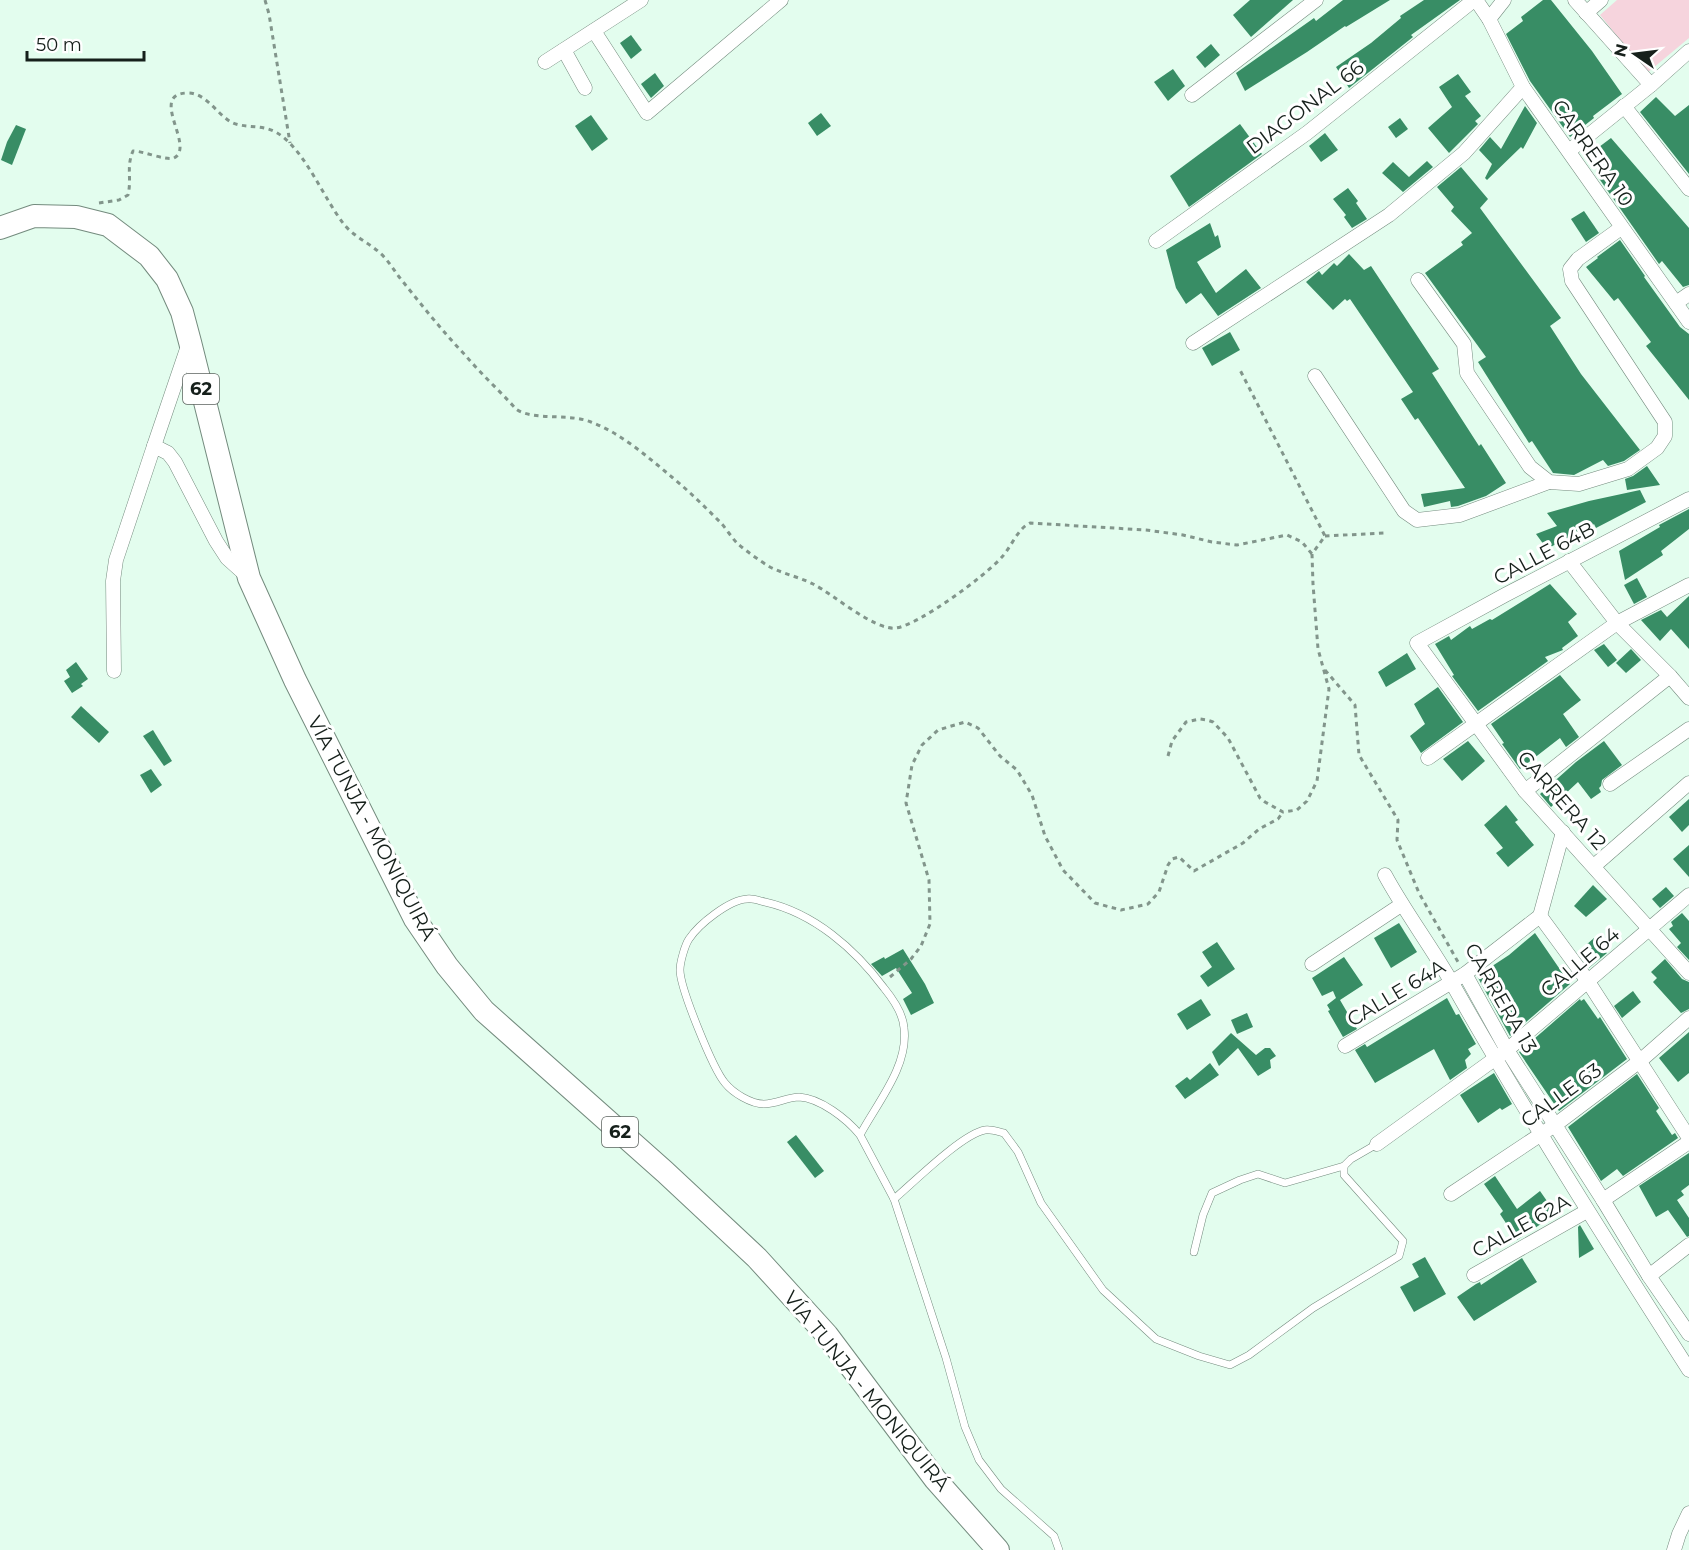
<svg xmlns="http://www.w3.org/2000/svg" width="1689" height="1550" font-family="Montserrat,sans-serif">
<rect width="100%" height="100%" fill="#e3fdee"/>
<polygon fill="#f6d4dd" points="1617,0 1689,0 1689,38 1647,73 1600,15"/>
<g fill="#388d65">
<polygon points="1250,0 1293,0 1251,37 1233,15"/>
<polygon points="1343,0 1390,0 1346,27 1345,26 1307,52 1245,91 1236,73 1314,18 1316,21"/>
<polygon points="1424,0 1460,0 1411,35 1413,37 1349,88 1336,67 1371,43 1401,18 1400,16"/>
<polygon points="1543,0 1551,0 1592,51 1622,94 1593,116 1594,118 1570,137 1530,81 1506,34 1523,21 1521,17"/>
<polygon points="631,35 642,50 631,59 620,43"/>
<polygon points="1211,44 1220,55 1205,68 1196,57"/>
<polygon points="1173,69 1185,86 1168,101 1154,82"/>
<polygon points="655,73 664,86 651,98 641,84"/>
<polygon points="1458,74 1471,92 1465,96 1481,116 1475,121 1478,124 1449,153 1428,128 1452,107 1439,87"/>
<polygon points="1656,97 1675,116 1689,105 1689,174 1640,112"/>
<polygon points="1525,106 1537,123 1523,149 1521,147 1487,180 1485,178 1492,164 1479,150 1490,137 1501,149"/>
<polygon points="821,113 831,126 817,136 808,123"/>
<polygon points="591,115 608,139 592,151 575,126"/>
<polygon points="1400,118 1408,129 1396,138 1388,127"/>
<polygon points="1240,124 1262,154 1189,207 1170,176"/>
<polygon points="16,125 26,129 12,165 1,160 7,142"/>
<polygon points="1325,133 1338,150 1321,162 1309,146"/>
<polygon points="1611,138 1689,228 1689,285 1683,287 1662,261 1659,264 1598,177 1612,165 1599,147"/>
<polygon points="1427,161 1433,167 1403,192 1382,173 1393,162 1409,177"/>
<polygon points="1461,167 1488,199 1480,208 1561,318 1550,326 1581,374 1640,450 1624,461 1608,466 1603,460 1574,475 1553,473 1532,441 1529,443 1478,362 1486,357 1425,273 1463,245 1461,242 1472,233 1451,211 1454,207 1437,187"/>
<polygon points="1348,188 1358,201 1356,203 1367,219 1352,228 1344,217 1346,215 1333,199"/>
<polygon points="1584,211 1599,233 1586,242 1571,219"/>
<polygon points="1210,223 1215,237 1218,235 1221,247 1197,262 1216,293 1246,269 1261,288 1218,316 1201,293 1186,304 1176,288 1166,250"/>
<polygon points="1620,240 1645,276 1644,277 1680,327 1689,334 1689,400 1646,346 1651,342 1618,298 1614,301 1586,267 1598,258 1597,257"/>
<polygon points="1349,254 1364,270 1371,266 1439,369 1432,373 1479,446 1481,444 1506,483 1486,496 1458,506 1451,507 1450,501 1424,507 1421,494 1465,488 1418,418 1415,420 1401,399 1413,392 1350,299 1347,301 1345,299 1333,310 1306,282 1319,271 1322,275 1334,263 1337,266"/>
<polygon points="1230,332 1240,350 1212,366 1202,348"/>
<polygon points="1647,466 1660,485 1627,490 1625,479 1633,476"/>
<polygon points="1640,490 1646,502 1596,528 1594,524 1570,542 1567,538 1547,549 1536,534 1557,526 1547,513 1589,501"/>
<polygon points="1689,509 1689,529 1661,551 1663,555 1625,580 1619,551 1660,527 1659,525"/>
<polygon points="1637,578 1647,597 1634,604 1624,585"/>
<polygon points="1550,584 1577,614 1568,622 1578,636 1562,648 1563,650 1545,657 1548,661 1478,711 1452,676 1454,675 1435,644 1449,636 1451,640 1470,626 1472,629 1490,619 1492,620"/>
<polygon points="1689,596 1689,649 1671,629 1660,641 1641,620 1661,610 1667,617"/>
<polygon points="1604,644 1617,660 1608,667 1594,650"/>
<polygon points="1631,649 1641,660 1626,673 1616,663"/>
<polygon points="1407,653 1416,669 1386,687 1378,672"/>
<polygon points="76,662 88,679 81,684 83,686 72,693 64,681 70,677 66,670"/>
<polygon points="1560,675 1581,700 1563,714 1579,737 1566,747 1560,738 1520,769 1502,744 1504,743 1491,724"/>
<polygon points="1438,687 1463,722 1421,753 1410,736 1425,724 1414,704"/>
<polygon points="81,706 109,732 99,743 71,717"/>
<polygon points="153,730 172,761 164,766 143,736"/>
<polygon points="1468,741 1485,761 1462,781 1443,759"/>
<polygon points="1604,741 1622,765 1602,780 1601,786 1599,788 1601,792 1591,799 1578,782 1551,807 1540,794 1576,762"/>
<polygon points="151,769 162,785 151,793 140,775"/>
<polygon points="1689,799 1689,825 1682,832 1669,817"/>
<polygon points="1506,805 1518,820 1515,822 1534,845 1508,867 1496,853 1503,848 1484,825"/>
<polygon points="1689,845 1689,877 1673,859"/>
<polygon points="1593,885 1607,899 1586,917 1574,906"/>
<polygon points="1666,887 1674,896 1660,908 1652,899"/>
<polygon points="1682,913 1689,921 1689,960 1677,947 1681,943 1669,929 1673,926 1671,922"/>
<polygon points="1399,923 1417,952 1391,968 1374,938"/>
<polygon points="1535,933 1570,984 1510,1036 1477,976 1509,955"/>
<polygon points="1594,938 1607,953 1589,968 1578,952"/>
<polygon points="1217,942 1235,969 1208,987 1200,976 1212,967 1202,952"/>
<polygon points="903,949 925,984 934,1003 911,1015 903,999 912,993 896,968 882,976 871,964 884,957 885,959"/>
<polygon points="1344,957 1363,985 1340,1000 1357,1029 1343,1037 1328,1011 1330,1010 1327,1005 1336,998 1333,991 1322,996 1312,978"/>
<polygon points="1665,959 1682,979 1689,982 1689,1009 1681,1013 1653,982 1657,978 1651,972"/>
<polygon points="1633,991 1641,1002 1622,1018 1614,1006"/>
<polygon points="1447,998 1456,1015 1459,1014 1476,1044 1468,1049 1471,1054 1465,1060 1467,1068 1450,1080 1434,1049 1375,1083 1355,1050 1365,1044 1367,1047"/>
<polygon points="1201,999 1211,1015 1187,1030 1177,1014"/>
<polygon points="1580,999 1581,1001 1584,999 1598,1019 1600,1017 1627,1059 1559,1111 1519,1052"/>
<polygon points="1247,1013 1253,1027 1237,1034 1231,1020"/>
<polygon points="1689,1032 1689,1073 1678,1082 1659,1058"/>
<polygon points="1231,1033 1256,1055 1265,1048 1270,1048 1276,1056 1270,1060 1271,1068 1258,1076 1238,1048 1219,1066 1212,1052"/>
<polygon points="1210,1063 1219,1075 1185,1099 1175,1086 1187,1077 1190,1080"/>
<polygon points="1494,1073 1512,1104 1502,1110 1500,1108 1478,1123 1460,1095"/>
<polygon points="1637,1074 1659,1108 1656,1111 1672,1135 1675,1133 1678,1138 1623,1176 1617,1169 1601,1181 1568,1127"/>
<polygon points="796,1135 824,1171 815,1178 787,1142"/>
<polygon points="1689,1153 1689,1185 1681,1191 1684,1195 1677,1200 1689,1218 1689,1236 1687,1237 1668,1210 1656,1217 1639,1186"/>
<polygon points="1495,1176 1517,1209 1540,1191 1556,1214 1517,1240 1500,1214 1503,1211 1484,1184"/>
<polygon points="1580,1225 1594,1249 1579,1258 1578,1227"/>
<polygon points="1425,1257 1446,1294 1414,1312 1400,1287 1419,1277 1412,1264"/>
<polygon points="1522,1258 1537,1282 1474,1321 1457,1297 1476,1284 1480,1282 1481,1285"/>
</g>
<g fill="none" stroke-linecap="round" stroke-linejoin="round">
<g stroke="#748b7e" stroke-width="8">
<g id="lane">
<path d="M860 1135C877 1103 909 1066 904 1028 903 1013 893 999 884 988 855 949 814 913 765 902 760 901 753 898 747 899 729 900 699 924 689 939 685 945 680 962 680 970 680 988 713 1069 725 1083 733 1093 751 1104 764 1104 776 1104 788 1097 799 1097 820 1098 847 1119 860 1135L894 1199 946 1358 965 1427 979 1460 1001 1489 1054 1536 1059 1550"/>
<path d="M894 1199C913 1183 962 1134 985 1130 991 1129 999 1132 1004 1133L1018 1152 1041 1203 1103 1290 1156 1339 1199 1356 1230 1365 1249 1355 1313 1308 1399 1256 1403 1241 1344 1175V1166L1351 1159 1377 1144"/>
<polyline points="1194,1252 1203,1215 1212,1193 1240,1180 1258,1174 1285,1183 1344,1166"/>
</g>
</g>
<g stroke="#748b7e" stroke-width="15">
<g id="street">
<polyline points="1476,0 1489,19 1523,87 1689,322"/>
<polyline points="1575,0 1651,85"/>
<polyline points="1586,13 1601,0"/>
<polyline points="1489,19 1504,0"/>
<polyline points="594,31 647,113 781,0"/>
<polyline points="564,50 585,88"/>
<polyline points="545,62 641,0"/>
<polyline points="1192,95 1316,0"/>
<polyline points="1624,106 1689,189"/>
<polyline points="1569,151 1651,85 1689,51"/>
<polyline points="1156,241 1307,133 1474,0"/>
<polyline points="1418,280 1464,344 1467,373 1530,467 1549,482 1579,484 1628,469 1657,448 1665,436 1665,422 1572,281 1570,269 1578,259 1621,228"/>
<polyline points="1676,303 1689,294"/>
<polyline points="1193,343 1389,215 1464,153 1523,87"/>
<polyline points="1315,376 1404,511 1417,520 1460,515 1549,482"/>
<polyline points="154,446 188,346"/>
<polyline points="1689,499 1505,595 1417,643 1525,791 1689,973"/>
<polyline points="1569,561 1617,623 1670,676 1689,698"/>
<polyline points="114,671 113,581 116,560 154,446 168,453 175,462 216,541 227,558 247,576"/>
<polyline points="1428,758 1617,623 1689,585"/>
<polyline points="1610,784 1689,729"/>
<polyline points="1525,791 1670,676"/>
<polyline points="1594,866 1689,783"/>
<path d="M1385 875C1405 912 1431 946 1452 983 1526 1114 1607 1242 1689 1370"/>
<polyline points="1540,916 1587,980 1689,1138"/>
<polyline points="1312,964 1401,905"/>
<polyline points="1465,974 1507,1050 1603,1200 1649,1276 1689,1334"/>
<polyline points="1345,1046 1465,974 1540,916 1563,832"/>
<polyline points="1377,1144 1507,1050 1689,895"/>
<polyline points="1451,1194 1555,1125 1640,1061 1689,1018"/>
<polyline points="1603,1200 1689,1142"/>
<polyline points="1474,1275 1587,1211"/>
<polyline points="1649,1276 1689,1245"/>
<polyline points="1674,1550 1679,1534 1689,1513"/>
</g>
</g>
<g stroke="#748b7e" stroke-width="24">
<polyline id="primary" points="0,228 34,216 76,217 108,225 149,256 167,279 182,312 190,342 249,578 295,680 415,919 447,966 484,1011 665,1172 757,1258 827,1335 935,1479 998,1550"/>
</g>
<g stroke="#82958b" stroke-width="3" stroke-dasharray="4.5 4.5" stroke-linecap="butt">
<polyline points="265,0 269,14 290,143"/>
<path d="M99 203 119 200 128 195C132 178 126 167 133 151 144 151 166 161 174 158 196 147 148 94 187 93 205 92 216 113 231 122 247 130 265 122 283 137 307 156 324 198 343 223 354 238 373 244 385 258 392 266 397 275 404 283 424 308 444 333 466 356 481 374 500 391 516 409 532 421 569 413 591 422 621 433 649 458 673 478 690 492 705 507 720 522 726 528 731 537 737 543 746 551 760 561 770 567 784 574 799 577 813 584 833 594 875 631 896 628 919 625 985 576 1001 558 1011 548 1017 529 1030 523L1146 530 1183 535 1212 542 1237 545 1287 535 1302 542 1312 554"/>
<polyline points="1325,536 1385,533"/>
<polyline points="1325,670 1355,705 1359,755 1398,820 1397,840 1419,893 1458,962"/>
<polyline points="1168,756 1172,741 1186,722 1200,719 1207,720 1213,722 1228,738 1260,798 1265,802 1283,812 1297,810 1307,801 1317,781 1329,689 1318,649 1313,584 1312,554 1325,536 1239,368"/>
<polyline points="890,977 911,959 921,946 930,924 929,880 906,803 912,765 922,745 938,730 965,722 978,728 1000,756 1017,770 1032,795 1045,836 1063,870 1095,903 1121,910 1148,904 1159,892 1168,865 1172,859 1179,857 1194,871 1243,843 1259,829 1278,819 1283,812"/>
</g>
<use href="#lane" stroke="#fff" stroke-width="7"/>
<use href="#street" stroke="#fff" stroke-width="14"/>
<use href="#primary" stroke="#fff" stroke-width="22"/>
</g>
<g text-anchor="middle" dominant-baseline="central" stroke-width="6" stroke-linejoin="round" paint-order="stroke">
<g fill="#fff" stroke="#5c635f" stroke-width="1.5">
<rect x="183" y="374" width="36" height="30" rx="4.5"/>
<rect x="602" y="1117" width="36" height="30" rx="4.5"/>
</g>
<g font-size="18" font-weight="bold" fill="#16201b">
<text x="201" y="389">62</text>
<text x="620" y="1132">62</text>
</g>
<g font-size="20" fill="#16201b" stroke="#fff">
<text transform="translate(1305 107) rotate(-37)">DIAGONAL 66</text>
<text transform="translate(1593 153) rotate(55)">CARRERA 10</text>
<text transform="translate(1544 553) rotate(-28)">CALLE 64B</text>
<text transform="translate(1562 800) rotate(49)">CARRERA 12</text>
<text transform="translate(372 828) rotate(62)">VÍA TUNJA - MONIQUIRÁ</text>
<text transform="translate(1580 962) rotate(-40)">CALLE 64</text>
<text transform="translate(1396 993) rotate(-31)">CALLE 64A</text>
<text transform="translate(1501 998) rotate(60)">CARRERA 13</text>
<text transform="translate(1561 1095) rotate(-36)">CALLE 63</text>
<text transform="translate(1521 1226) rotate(-29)">CALLE 62A</text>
<text transform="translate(867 1391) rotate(51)">VÍA TUNJA - MONIQUIRÁ</text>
</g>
</g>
<g transform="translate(1635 54) rotate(284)" stroke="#ffffff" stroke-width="4.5" paint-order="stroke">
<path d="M0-4.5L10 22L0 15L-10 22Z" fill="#16201b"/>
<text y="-9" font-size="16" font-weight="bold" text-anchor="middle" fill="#16201b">N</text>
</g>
<path d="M27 51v9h117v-9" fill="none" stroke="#16201b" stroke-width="3"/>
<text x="36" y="51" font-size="18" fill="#16201b" stroke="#ffffff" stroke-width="4.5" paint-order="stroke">50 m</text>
</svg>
